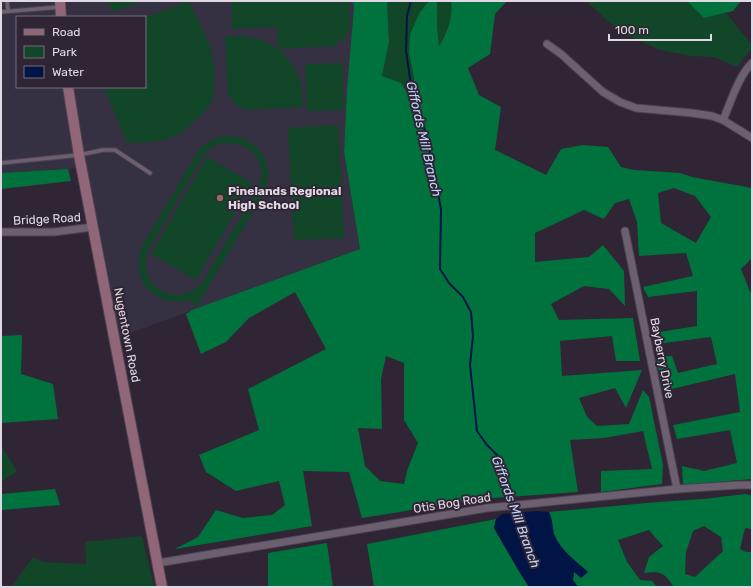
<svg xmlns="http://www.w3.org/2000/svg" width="753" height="588" font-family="Rubik,sans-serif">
<rect width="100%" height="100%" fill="#302534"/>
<path fill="#353142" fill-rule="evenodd" d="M1 1H353L354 7 347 89 344 152 360 249 114 339 82 168 1 173ZM17 17H145V87H17Z"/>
<g fill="#124628" fill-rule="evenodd">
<polygon points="108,1 143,1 113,12"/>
<path d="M189 1 211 48C214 61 217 90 211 103 207 110 201 115 195 121 190 125 186 130 181 133 166 143 145 142 127 143L104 87H145V18Z"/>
<polygon points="231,1 349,1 350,29 346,32 346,37 343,41 338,41 335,46 278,49 277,27 232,29"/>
<polygon points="387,1 429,1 420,12 409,53 414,78 414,105 382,76 389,42"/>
<path d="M437 1H451C453 21 448 31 439 47L437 26Z"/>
<polygon points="586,1 687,1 704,18 726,13 752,45 752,48 737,67 714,57 691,56 660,50 620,32"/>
<path d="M225 36C232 36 240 36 247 37 273 40 295 59 301 85 303 92 302 100 303 107L245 110 242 106H237L233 103 232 98 228 95Z"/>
<polygon points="342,63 344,110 307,111 305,64"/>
<polygon points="338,125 344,238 294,240 288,128"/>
<path d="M228 136C235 136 241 137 247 140 262 148 272 166 267 183 266 187 264 191 263 195L197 306 191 303 193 299C159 310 129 283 141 248L198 151C207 141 216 137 228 136ZM228 143C253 143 268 165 258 188L202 283C175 311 134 284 149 249L204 154C211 147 218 143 228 143Z"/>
<polygon points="207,157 252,183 196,280 151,254"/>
<polygon points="1,446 17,471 1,482"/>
<polygon points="142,536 154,587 8,587 15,583 33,557 43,562 86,564 85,542"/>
</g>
<g fill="#00723d" fill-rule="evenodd">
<path d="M353 1H387L389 42 382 76 401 83 414 104V78L409 53 410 34 420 12 429 1H437V26L439 47C448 31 453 19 451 1H507L495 14 490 54 468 68 479 95 501 107 495 150 546 175 561 149 583 145 608 147 621 167 634 170 680 173 692 177 752 188V258L741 269 750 292 752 293V479L683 485 682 466 704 471 737 463 730 430 677 439 673 425 740 412 735 374 663 391 656 357 672 356 678 373 717 364 711 337 656 344 653 333 697 326V291L648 297 643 287 693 276 686 253 639 256 637 222 629 199 615 203 604 219 584 210 535 233V262L589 257 603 245 624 271 625 306 609 289 584 286 551 304 559 320 633 318 640 361H616L612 336 560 341 562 376 642 370 626 408 615 388 579 398 587 417 597 426 629 424 643 390 649 397 663 465 662 484 601 492V471L652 469 643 431 604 438 570 440 578 492 480 499 362 518 349 472 303 471 312 526 175 549 198 537 216 510 243 518 272 515 285 505 279 481 236 491 206 472 199 455 259 430 248 389 326 349 295 292 249 318 226 342 201 354 186 314 192 310 360 249 344 152 347 89 354 7ZM674 188 695 196 711 217 696 243 661 223 658 193ZM386 356 404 363V420L418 443 408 468 404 484 380 481 365 466 358 428 382 429 381 379Z"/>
<polygon points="687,1 741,1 733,11 704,18"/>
<polygon points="68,169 71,181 1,189 1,173"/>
<polygon points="22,335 21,374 53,384 58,419 1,423 1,336"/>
<polygon points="55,489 60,505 2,510 1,512 1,494"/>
<path d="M746 494 752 496V529L745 528 740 549 746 552H752V587H674C663 572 662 571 644 573L649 557 663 546 649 530 618 540 627 562 640 580 652 581 657 587H578L573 580 574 571 581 578 588 572C576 561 560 550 554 534 552 526 553 521 549 512L658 502 703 499ZM704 526 721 537 723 551 695 577 685 574 686 552 693 531Z"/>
<polygon points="496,519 494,528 520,573 529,587 374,587 367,544"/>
<polygon points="327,543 333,587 268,587 268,553"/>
</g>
<path fill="#001546" d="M538 511 549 512C553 521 552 526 554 534 560 550 576 561 588 572L581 578 574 572 573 580 578 587H529L520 573 494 528 496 519 502 514Z"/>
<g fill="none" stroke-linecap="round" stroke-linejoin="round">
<polyline stroke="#001546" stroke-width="2" points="411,1 407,16 406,51 414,105 424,127 433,165 441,210 440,269 449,283 463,297 471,312 473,336 470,365 477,431 487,445 498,456 500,475 509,490 514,503"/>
<g stroke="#4c434f" stroke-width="5.5">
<g id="lane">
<polyline points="7,1 8,11"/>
<polyline points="1,12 60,7"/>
<polyline points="1,163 79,155 103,150 115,150 150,173"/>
</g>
</g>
<g stroke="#4c434f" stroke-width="9">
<g id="street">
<polyline points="547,44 561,54 603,92 620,102 636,108 692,113 712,116 723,120 752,138"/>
<path d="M723 120C730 104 739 75 752 63"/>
<polyline points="625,231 677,489"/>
<polyline points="1,232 54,232 93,227"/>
<polyline points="158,563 487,508 677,489 739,485 752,485"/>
</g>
</g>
<g stroke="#4c434f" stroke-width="12">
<g id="secondary">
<polyline points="60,1 61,17"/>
<polyline points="68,87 79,155 162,587"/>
</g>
</g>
<use href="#lane" stroke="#6b5f70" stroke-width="3.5"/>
<use href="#street" stroke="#6b5f70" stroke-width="7"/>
<use href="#secondary" stroke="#906678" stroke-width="10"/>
</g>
<circle fill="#8d6e63" stroke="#302534" stroke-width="1.5" cx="220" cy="198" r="4"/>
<g text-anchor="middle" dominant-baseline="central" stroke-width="4" stroke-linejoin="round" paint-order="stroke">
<g font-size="12" font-weight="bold" fill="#e0d9e3" stroke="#302534" text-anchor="start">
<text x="228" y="191">Pinelands Regional<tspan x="228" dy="14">High School</tspan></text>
</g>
<g font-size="12" fill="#e0d9e3" stroke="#302534">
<text transform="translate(47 219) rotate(-3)">Bridge Road</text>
<text transform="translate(127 335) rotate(79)">Nugentown Road</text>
<text transform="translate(662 358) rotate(79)">Bayberry Drive</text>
<text transform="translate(452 503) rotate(-9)">Otis Bog Road</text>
</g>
<g font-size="13" font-style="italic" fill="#bed7fe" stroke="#302534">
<text transform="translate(424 139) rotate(77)">Giffords Mill Branch</text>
<text transform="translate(516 512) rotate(70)">Giffords Mill Branch</text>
</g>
</g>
<rect width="753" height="588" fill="none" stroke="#e0d9e3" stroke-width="4"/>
<rect x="16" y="16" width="130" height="72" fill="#302534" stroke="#766d7a"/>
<rect x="24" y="29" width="20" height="6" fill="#906678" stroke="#766d7a"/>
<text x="52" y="36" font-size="12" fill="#e0d9e3">Road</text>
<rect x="24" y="46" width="20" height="12" fill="#124628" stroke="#766d7a"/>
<text x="52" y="56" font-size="12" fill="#e0d9e3">Park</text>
<rect x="24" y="66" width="20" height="12" fill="#001546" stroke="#766d7a"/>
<text x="52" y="76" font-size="12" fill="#e0d9e3">Water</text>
<path d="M609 34v6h102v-6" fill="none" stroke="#e0d9e3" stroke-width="2"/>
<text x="615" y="34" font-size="12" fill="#e0d9e3" stroke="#302534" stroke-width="3" paint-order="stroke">100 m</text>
</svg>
